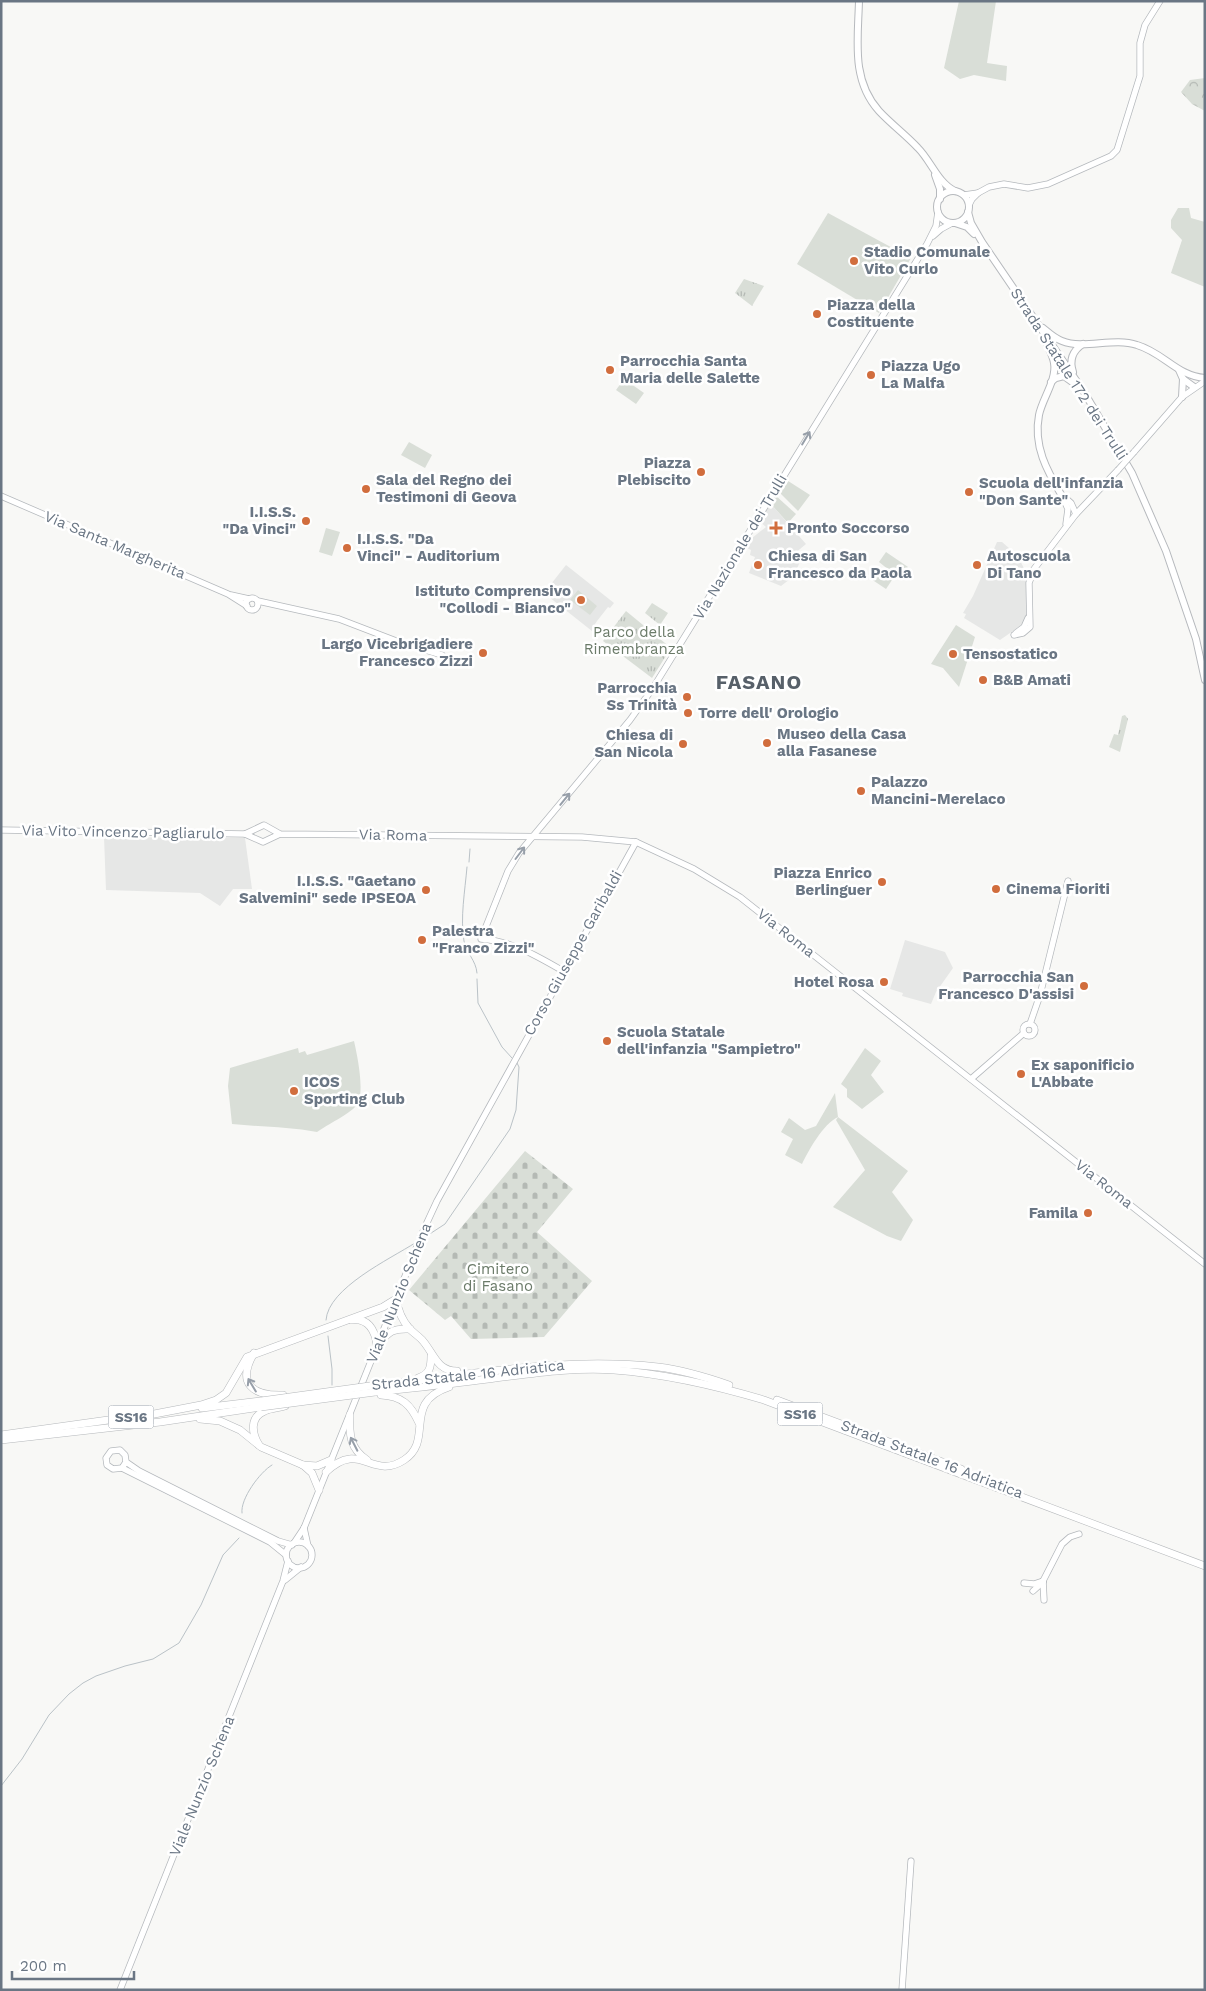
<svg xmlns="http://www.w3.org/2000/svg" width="1206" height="1991" font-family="'Work Sans',sans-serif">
<defs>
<pattern id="forest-crowns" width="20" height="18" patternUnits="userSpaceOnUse" patternTransform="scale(1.25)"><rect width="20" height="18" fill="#d9ded7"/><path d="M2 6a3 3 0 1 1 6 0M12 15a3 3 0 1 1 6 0" fill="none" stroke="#b4b9b4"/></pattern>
<pattern id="cemetery-stones" width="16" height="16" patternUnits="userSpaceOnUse" patternTransform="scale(1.25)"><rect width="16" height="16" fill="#d9ded7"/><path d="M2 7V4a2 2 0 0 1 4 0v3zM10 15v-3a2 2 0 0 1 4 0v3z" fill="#b4b9b4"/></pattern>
<pattern id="park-tufts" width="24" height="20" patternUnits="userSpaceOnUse" patternTransform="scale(1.25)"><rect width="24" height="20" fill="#d9ded7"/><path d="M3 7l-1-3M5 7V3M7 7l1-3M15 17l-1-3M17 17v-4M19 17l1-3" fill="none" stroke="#b4b9b4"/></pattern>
</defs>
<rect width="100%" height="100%" fill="#f8f8f6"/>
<g fill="#e6e7e6">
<polygon points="770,503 806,544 794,554 801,559 794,576 781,586 749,573 755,557 750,555 751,550 743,546 746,542 748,543 752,538 766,527 759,521"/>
<polygon points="997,542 1002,542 1017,555 1026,572 1026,617 1020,626 1000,640 964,618 966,614 963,613 973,596"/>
<polygon points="566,565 614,603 610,608 608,607 597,621 595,624 596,626 592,631 544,593"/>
<polygon points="104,837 245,838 252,889 233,889 220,906 200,893 106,890"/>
<polygon points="905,940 945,952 953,968 936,992 931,1004 902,996 903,993 890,989"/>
</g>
<g fill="#d9ded7">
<polygon points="959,1 996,1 987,63 1007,66 1006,81 974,75 960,79 944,68"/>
<polygon points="1178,208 1189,208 1191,218 1205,222 1205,287 1171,273 1182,240 1171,228 1171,220"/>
<polygon points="828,213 911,258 879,313 797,264"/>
<polygon points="624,379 644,393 636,404 616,390"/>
<polygon points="409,442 432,455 425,468 401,455"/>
<polygon points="785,479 810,495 798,511 778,491"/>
<polygon points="775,495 796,514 788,523 770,503"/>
<polygon points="326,528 340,532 332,556 319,552"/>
<polygon points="886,552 908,567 899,578 879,562"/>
<polygon points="880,568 894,577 886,589 871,579"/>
<polygon points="578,590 597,606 590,615 570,600"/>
<polygon points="956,625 975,637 959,687 943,668 931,664"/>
<path d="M354 1041C357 1054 366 1095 356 1106 349 1114 327 1125 317 1132 290 1127 261 1127 232 1124L228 1086 230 1068 298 1048 299 1053 305 1051 307 1055Z"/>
<polygon points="865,1048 881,1061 871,1075 884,1092 862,1109 847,1097 847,1089 841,1084"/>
<path d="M835 1093 838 1117 908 1171 892 1192 913 1220 901 1241 887 1236 833 1207 865 1170 836 1120 838 1117C823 1124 809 1150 802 1164L785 1155 793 1139 781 1132 789 1118 805 1130 816 1126Z"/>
</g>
<polygon fill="url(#forest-crowns)" points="1205,78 1205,111 1192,104 1181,92 1190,80"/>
<polygon fill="url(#cemetery-stones)" points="525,1151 573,1189 537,1232 592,1281 544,1337 471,1339 451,1316 445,1320 409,1290"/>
<g fill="url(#park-tufts)">
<polygon points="744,279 764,286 752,306 735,293"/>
<polygon points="652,603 668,613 660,625 645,613"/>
<polygon points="626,611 671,648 652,678 603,641"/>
<polygon points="1125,715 1128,719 1120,752 1109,747 1114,734 1118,735 1122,716"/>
</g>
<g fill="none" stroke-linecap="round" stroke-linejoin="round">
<g stroke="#bac2c7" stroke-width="1">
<polyline points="469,862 470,849"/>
<path d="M467 867C465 891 460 918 464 941 466 953 476 960 477 973"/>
<polyline points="477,979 478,1003 502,1047 512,1058"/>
<polyline points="422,1239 445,1224 510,1129 516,1110 519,1067 517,1063"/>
<path d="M326 1320C328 1288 390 1259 415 1243"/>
<polyline points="328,1336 332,1369 332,1385"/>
<path d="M242 1513C240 1499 260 1472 272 1465"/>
<polyline points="1,1786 22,1759 49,1715 69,1694 83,1683 96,1676 125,1666 153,1659 179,1643 201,1605 223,1555 239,1538"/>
</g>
<g stroke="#b5b9bd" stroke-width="7">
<g id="secondary">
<polyline points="978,193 989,187 1004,184 1028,188 1048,184 1111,156 1117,150 1140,76 1140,43 1145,25 1160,1"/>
<polyline points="964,195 978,193 972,199 969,205"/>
<polyline points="933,236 941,229 952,223"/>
<polyline points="1134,452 1182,397 1205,381"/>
<polyline points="1,496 228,594 247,606"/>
<polyline points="1062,496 1068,509 1066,524"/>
<polyline points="1063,496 1071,503 1076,514"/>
<polyline points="231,595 249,599"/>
<circle cx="252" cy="604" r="6"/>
<polyline points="258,601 339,619 399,642 442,655"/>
<polyline points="1016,633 1024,627 1028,618"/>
<polyline points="1014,635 1023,633 1030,627 1029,583 1034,569 1076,514 1118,470"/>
<polyline points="1,830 245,834"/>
<polyline points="280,834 263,842 245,834 264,825 280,834 582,837 636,842 694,869 740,897 1205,1264"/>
<path d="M563 971C537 956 512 941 481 939L508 871 519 853 630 720 653 688 927 244 936 226 938 212"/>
<polyline points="1030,1024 1040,995 1068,881"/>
<circle cx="1029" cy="1030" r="6"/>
<polyline points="971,1079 1024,1033"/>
<polyline points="126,1462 122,1468 113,1469 107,1465 106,1458 111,1451 120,1450 125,1455 126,1462 139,1471 278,1541 292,1545"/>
<polyline points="122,1468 270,1542 286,1555"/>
<polyline points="304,1528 308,1546"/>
<circle cx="299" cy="1555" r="13"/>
<polyline points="294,1543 304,1528 424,1229 437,1201 636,842"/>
<polyline points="285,1580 301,1567"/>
<polyline points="1024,1583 1034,1584 1043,1581"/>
<polyline points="1033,1591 1043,1582"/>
<polyline points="1044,1600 1043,1581 1062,1544 1070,1537 1079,1534"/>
<polyline points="120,1990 283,1581 288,1561"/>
<polyline points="902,1990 911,1861"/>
</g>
</g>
<g stroke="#b6b9bd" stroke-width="8">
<g id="primary">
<path d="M859 1C858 40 851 80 879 111 891 124 906 135 918 148 931 161 938 183 955 191"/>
<polyline points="935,175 940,189 940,199"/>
<circle cx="953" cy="207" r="16"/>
<polyline points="968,212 971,223 982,242 1084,392 1132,473 1166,551 1196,639 1205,680"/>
<polyline points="955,223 967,227 974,234"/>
<path d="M1043 328C1049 333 1054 338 1062 341 1084 350 1113 337 1137 345 1164 353 1177 376 1205 378"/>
<path d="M1046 342C1049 349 1053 356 1054 363 1057 380 1042 399 1039 415 1033 446 1047 471 1062 496"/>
<polyline points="1179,370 1183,379 1194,387"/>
<path d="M1073 372C1069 360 1072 351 1083 344"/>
<polyline points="1051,382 1056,378 1064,376 1075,384"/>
<polyline points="1182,397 1183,379"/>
</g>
</g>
<g stroke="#b5b8bb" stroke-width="8">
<g id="highway">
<path d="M352 1320C369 1318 375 1331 377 1345"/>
<path d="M377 1345C389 1332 392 1328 410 1329"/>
<path d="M254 1353C236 1384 253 1396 283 1395"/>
<path d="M418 1378C430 1374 431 1367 431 1356"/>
<path d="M377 1385C471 1375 564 1356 658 1367 682 1370 706 1377 729 1385"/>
<path d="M375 1392C412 1388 451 1384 488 1379 530 1374 572 1367 614 1370 665 1374 714 1385 764 1400L1205 1566"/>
<path d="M381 1395C402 1396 411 1405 419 1423"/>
<polyline points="777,1400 961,1469"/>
<polyline points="202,1408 261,1401"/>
<path d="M149 1415 201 1405 216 1400 226 1393 247 1357 383 1307 396 1299C398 1310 401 1319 409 1328 413 1333 419 1336 423 1341 434 1354 437 1371 457 1371"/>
<path d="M350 1415C349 1434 350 1449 367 1460"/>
<polyline points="200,1419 220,1421 240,1430 261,1447 303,1465 312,1473 319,1490"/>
<polyline points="1,1435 151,1414"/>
<polyline points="1,1440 160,1422 261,1407"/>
<path d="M259 1445C252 1434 249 1417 265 1411 271 1408 279 1408 285 1406"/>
<polyline points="303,1465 317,1466 331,1460"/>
<path d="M326 1472C360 1439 372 1481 404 1460 435 1440 401 1403 449 1387"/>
</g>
</g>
<use href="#secondary" stroke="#fff" stroke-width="5.5"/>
<use href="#primary" stroke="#fff" stroke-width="6"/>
<use href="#highway" stroke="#fff" stroke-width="7"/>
<g stroke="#b5b9bd" stroke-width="7" stroke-linecap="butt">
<polyline id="secondary-bridge" points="1118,470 1134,452"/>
</g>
<g stroke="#b5b8bb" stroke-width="8" stroke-linecap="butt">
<g id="highway-bridge">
<polyline points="261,1401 377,1385"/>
<polyline points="261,1407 375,1392"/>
</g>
</g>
<use href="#secondary-bridge" stroke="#fff" stroke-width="5.5"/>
<use href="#highway-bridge" stroke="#fff" stroke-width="7"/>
</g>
<defs><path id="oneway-shaft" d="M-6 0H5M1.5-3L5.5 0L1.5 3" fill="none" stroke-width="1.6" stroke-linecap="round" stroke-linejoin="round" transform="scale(1.25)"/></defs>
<g stroke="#979fa9">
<use href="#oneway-shaft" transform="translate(806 438) rotate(-59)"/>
<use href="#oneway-shaft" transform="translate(565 799) rotate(-51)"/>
<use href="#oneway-shaft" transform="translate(520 853) rotate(-53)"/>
<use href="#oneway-shaft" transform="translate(252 1385) rotate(-121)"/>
<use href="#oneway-shaft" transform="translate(354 1444) rotate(-117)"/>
</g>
<g fill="#d16d3d" stroke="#fff" stroke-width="2">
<circle cx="854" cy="261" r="5"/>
<circle cx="817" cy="314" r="5"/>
<circle cx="610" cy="370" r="5"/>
<circle cx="871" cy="375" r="5"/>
<circle cx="701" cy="472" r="5"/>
<circle cx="366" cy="489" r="5"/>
<circle cx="969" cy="492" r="5"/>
<circle cx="306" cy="521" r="5"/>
<path d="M773.5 520.5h5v5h5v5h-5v5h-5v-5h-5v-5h5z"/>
<circle cx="347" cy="548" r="5"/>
<circle cx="758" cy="565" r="5"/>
<circle cx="977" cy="565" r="5"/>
<circle cx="581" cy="600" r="5"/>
<circle cx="483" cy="653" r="5"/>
<circle cx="953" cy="654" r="5"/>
<circle cx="983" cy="680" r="5"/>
<circle cx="687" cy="697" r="5"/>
<circle cx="688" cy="713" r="5"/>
<circle cx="767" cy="743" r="5"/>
<circle cx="683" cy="744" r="5"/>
<circle cx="861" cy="791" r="5"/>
<circle cx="882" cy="882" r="5"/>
<circle cx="996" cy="889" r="5"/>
<circle cx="426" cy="890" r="5"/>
<circle cx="422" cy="940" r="5"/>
<circle cx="884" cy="982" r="5"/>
<circle cx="1084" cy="986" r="5"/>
<circle cx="607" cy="1041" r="5"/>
<circle cx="1021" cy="1074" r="5"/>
<circle cx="294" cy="1091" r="5"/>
<circle cx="1088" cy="1213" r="5"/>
</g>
<g text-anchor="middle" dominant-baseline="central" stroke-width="5" stroke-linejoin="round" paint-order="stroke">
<g fill="#fff" stroke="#979fa9" stroke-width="1">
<rect x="777.5" y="1402.5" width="45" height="23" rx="4"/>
<rect x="108.5" y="1405.5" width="45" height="23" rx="4"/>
</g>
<g font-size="14" font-weight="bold" fill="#6a7684">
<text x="800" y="1414">SS16</text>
<text x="131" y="1417">SS16</text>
</g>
<g font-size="15" font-weight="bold" fill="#6a7684" stroke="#fff" text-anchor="start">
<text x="864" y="252">Stadio Comunale<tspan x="864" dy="17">Vito Curlo</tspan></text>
<text x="827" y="305">Piazza della<tspan x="827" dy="17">Costituente</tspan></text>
<text x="620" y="361">Parrocchia Santa<tspan x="620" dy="17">Maria delle Salette</tspan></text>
<text x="881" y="366">Piazza Ugo<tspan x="881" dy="17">La Malfa</tspan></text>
<text x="691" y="463" text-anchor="end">Piazza<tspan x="691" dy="17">Plebiscito</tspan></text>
<text x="376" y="480">Sala del Regno dei<tspan x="376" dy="17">Testimoni di Geova</tspan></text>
<text x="979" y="483">Scuola dell'infanzia<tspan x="979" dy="17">"Don Sante"</tspan></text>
<text x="296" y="512" text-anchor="end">I.I.S.S.<tspan x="296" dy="17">"Da Vinci"</tspan></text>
<text x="787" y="528">Pronto Soccorso</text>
<text x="357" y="539">I.I.S.S. "Da<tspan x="357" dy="17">Vinci" - Auditorium</tspan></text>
<text x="768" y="556">Chiesa di San<tspan x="768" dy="17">Francesco da Paola</tspan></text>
<text x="987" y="556">Autoscuola<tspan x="987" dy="17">Di Tano</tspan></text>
<text x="571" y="591" text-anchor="end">Istituto Comprensivo<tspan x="571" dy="17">"Collodi - Bianco"</tspan></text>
<text x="473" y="644" text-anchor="end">Largo Vicebrigadiere<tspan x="473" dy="17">Francesco Zizzi</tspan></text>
<text x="963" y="654">Tensostatico</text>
<text x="993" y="680">B&amp;B Amati</text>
<text x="677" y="688" text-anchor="end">Parrocchia<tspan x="677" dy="17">Ss Trinità</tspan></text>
<text x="698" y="713">Torre dell' Orologio</text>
<text x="777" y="734">Museo della Casa<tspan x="777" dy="17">alla Fasanese</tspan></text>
<text x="673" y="735" text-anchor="end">Chiesa di<tspan x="673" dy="17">San Nicola</tspan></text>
<text x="871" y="782">Palazzo<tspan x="871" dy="17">Mancini-Merelaco</tspan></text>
<text x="872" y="873" text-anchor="end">Piazza Enrico<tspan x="872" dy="17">Berlinguer</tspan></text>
<text x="416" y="881" text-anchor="end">I.I.S.S. "Gaetano<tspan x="416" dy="17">Salvemini" sede IPSEOA</tspan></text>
<text x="1006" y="889">Cinema Fioriti</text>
<text x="432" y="931">Palestra<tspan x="432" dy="17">"Franco Zizzi"</tspan></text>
<text x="1074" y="977" text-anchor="end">Parrocchia San<tspan x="1074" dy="17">Francesco D'assisi</tspan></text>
<text x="874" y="982" text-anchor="end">Hotel Rosa</text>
<text x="617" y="1032">Scuola Statale<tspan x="617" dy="17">dell'infanzia "Sampietro"</tspan></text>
<text x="1031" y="1065">Ex saponificio<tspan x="1031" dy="17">L'Abbate</tspan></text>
<text x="304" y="1082">ICOS<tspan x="304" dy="17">Sporting Club</tspan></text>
<text x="1078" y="1213" text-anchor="end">Famila</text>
</g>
<g font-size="15" fill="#6a7684" stroke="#fff">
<text transform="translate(1069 374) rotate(57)">Strada Statale 172 dei Trulli</text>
<text transform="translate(115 545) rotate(23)">Via Santa Margherita</text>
<text transform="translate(740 547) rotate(-59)">Via Nazionale dei Trulli</text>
<text transform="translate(123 832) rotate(1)">Via Vito Vincenzo Pagliarulo</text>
<text transform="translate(393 835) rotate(1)">Via Roma</text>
<text transform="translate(786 933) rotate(38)">Via Roma</text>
<text transform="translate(573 953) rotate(-61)">Corso Giuseppe Garibaldi</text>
<text transform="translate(1104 1184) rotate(38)">Via Roma</text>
<text transform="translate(399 1293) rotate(-68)">Viale Nunzio Schena</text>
<text transform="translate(468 1375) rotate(-6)">Strada Statale 16 Adriatica</text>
<text transform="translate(932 1459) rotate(21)">Strada Statale 16 Adriatica</text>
<text transform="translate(202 1786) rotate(-68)">Viale Nunzio Schena</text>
</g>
<g font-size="15" fill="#6b7b69" stroke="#fff">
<text x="634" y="632">Parco della<tspan x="634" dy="17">Rimembranza</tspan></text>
<text x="498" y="1269">Cimitero<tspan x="498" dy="17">di Fasano</tspan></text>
</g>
<g font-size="20" font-weight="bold" letter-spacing="1" fill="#576069" stroke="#fff">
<text x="759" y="682">FASANO</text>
</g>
</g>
<rect width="1206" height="1991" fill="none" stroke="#6a7684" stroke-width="5"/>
<path d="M12 1971v8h122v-8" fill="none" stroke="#6a7684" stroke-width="2.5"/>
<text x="20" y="1971" font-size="15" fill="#6a7684" stroke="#ffffff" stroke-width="4" paint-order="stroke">200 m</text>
</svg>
